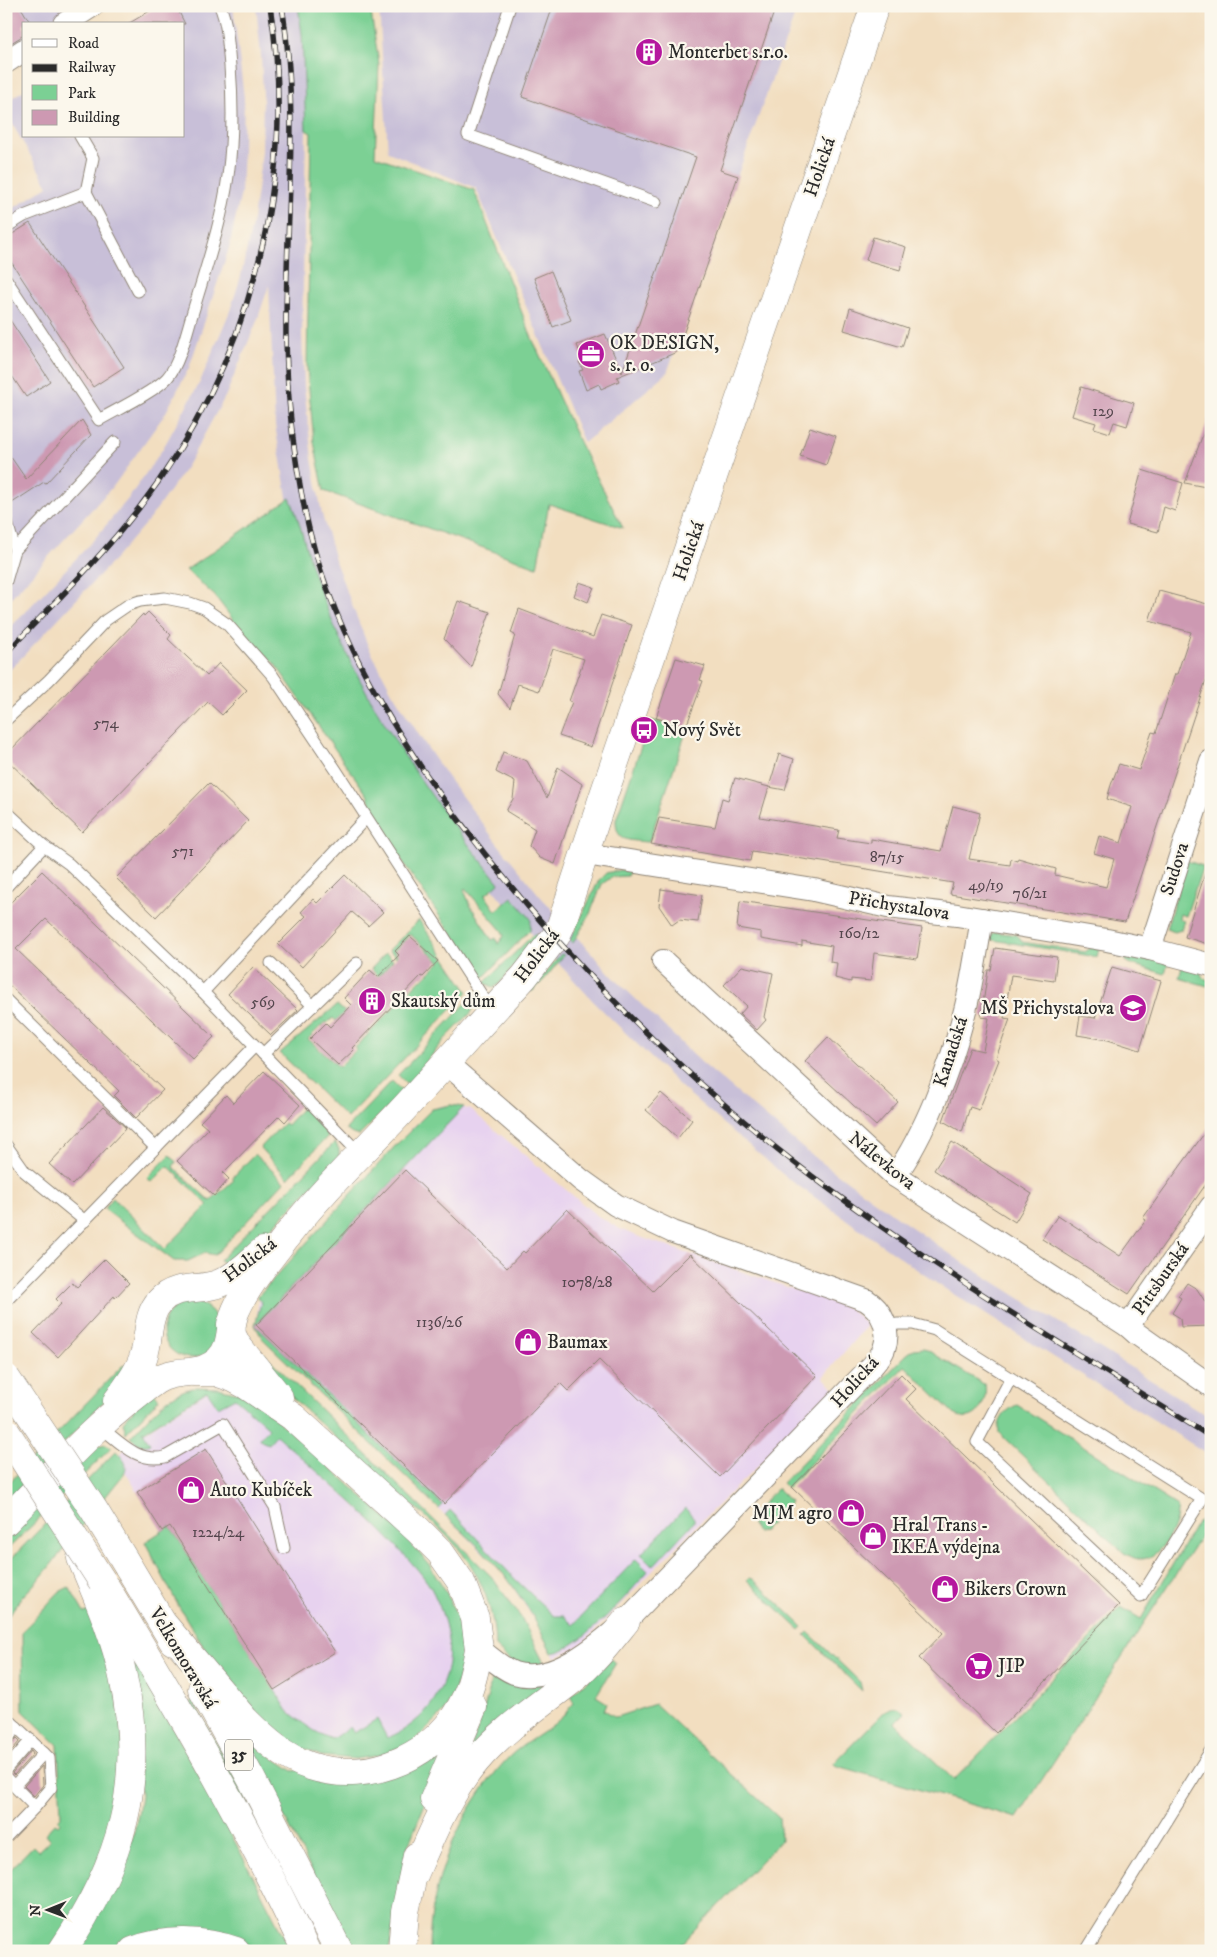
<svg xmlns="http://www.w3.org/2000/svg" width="1217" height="1957" font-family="'IM FELL DW Pica',serif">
<rect width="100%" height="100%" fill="#fbf7ec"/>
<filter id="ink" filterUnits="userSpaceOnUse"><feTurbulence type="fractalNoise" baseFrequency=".02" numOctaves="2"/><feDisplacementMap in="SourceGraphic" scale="10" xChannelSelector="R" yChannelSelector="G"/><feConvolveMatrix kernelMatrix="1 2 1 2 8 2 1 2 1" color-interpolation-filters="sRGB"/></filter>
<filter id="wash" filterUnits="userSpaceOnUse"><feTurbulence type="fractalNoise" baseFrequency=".0096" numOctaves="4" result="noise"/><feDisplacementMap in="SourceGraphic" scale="20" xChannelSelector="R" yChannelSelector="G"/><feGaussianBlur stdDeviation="1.12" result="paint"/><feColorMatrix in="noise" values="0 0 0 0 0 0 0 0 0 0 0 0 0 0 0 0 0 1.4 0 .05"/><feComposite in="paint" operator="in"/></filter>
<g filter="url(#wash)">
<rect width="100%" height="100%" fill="#f2dec0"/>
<g fill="#e7d2ef">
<polygon points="454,1105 471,1110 596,1215 620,1229 637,1236 849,1308 867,1325 823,1377 836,1390 693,1529 587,1639 580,1645 555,1658 542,1631 502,1571 259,1333 256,1325 259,1295 413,1127 432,1109 442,1106"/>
<polygon points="208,1391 234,1396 398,1545 432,1588 447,1622 450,1660 446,1680 438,1697 427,1712 396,1736 378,1741 332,1739 320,1735 306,1726 288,1711 170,1526 162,1531 116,1457 145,1432"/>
</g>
<g fill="#c8bfd8">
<polygon points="6,6 81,6 58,24 24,24 24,49 6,61"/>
<polygon points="158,6 233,6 244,98 243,148 241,193 229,248 189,368 165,414 115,484 6,603 6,213 48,186 6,113 6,102 24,90 24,136 184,136 184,24 128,24"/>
<polygon points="256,6 298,6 302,34 306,130 302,335 304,386 312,459 322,514 336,564 368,646 392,692 421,738 448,778 494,839 540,896 615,979 702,1063 806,1151 897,1217 956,1258 1211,1418 1211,1456 939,1285 786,1177 681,1087 593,1001 515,916 468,859 364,708 291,521 275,425 269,285 257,321 226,395 187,466 151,517 112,562 6,674 6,632 91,543 128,499 162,450 200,382 230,311 241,276 253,220 262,152 263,94 261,55"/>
<polygon points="379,6 798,6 667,373 584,443 476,188 388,152"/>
</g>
<g fill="#7bd094" stroke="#537e60" fill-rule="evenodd">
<polygon points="298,6 370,6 379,64 375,156 474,190 531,336 580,444 623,528 549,504 537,567 324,491 314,442 307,368 311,133 306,130 302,34"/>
<path d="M290 498C301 523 306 551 315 577 324 602 334 627 345 650 387 738 439 809 499 883L485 895 496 911 512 897 531 919 530 930 482 979 380 828 374 817 368 796 275 664 240 629 215 596 186 570ZM465 888 502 931 504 936 498 944 496 938 492 940 470 905 464 890Z"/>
<path d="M650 720 687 729 649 842H646C628 840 616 842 616 820Z"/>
<polygon points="1187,861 1203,866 1186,916 1180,914 1179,919 1184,921 1181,930 1175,932 1166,929"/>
<polygon points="620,870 630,871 627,876 612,877 602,884 589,916 573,943 570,940 599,880 606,873"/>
<polygon points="419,920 468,992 347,1118 280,1053 337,1005 345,1012 336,1021 333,1018 327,1023 325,1022 308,1039 339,1067 356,1050 355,1048 421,979 422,980 440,962 410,934 394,951 397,955 396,957 389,950"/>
<polygon points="995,932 1017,935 1022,942 1085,952 1092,947 1099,948 1097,957 987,939"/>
<polygon points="534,934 540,937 498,985 493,987 484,983"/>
<polygon points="386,953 393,960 378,976 371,969"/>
<polygon points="561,954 564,955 544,980 533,991 530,991"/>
<polygon points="1125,954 1168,963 1165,974 1131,964 1126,961"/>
<polygon points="1182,967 1200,972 1203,978 1211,981 1211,987 1179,978"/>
<polygon points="471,998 473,1003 472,1012 445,1039 408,1085 398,1075"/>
<path d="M392 1081 403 1092 360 1135C354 1136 350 1133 346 1129Z"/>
<polygon points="451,1105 464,1107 255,1325 443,1505 439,1509 262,1338 255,1325 261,1303 258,1296 397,1144 432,1109"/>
<polygon points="304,1106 328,1136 288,1178 260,1148 284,1123 287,1125"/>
<polygon points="335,1142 339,1149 339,1158 231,1270 220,1260"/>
<polygon points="255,1154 284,1182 215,1255 205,1253 188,1261 174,1261 104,1209 113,1198 165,1249 208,1205 168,1166 152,1182 147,1178 170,1155 176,1162 173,1167 210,1201 234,1180 232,1178"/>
<circle cx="191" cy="1330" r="28"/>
<path d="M924 1348 985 1385C988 1404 975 1426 954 1414L905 1366 787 1488 782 1483 906 1355 914 1349Z"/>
<path d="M262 1352 491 1576 522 1619 545 1665 517 1667 495 1647C495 1618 486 1589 470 1564 452 1536 422 1514 397 1492 355 1455 313 1418 273 1379L255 1359Z"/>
<polygon points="128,1365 122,1383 6,1503 6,1486 122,1366"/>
<path d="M197 1387 218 1388 251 1396 400 1531 428 1563 446 1591 457 1617 462 1643 461 1667 455 1692 444 1712 415 1741 381 1755 355 1759 321 1756 282 1739 231 1688 206 1651 178 1605 145 1542 170 1526 288 1711C302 1723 315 1733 332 1739L350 1727 354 1733 377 1719 387 1738C411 1729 431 1710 441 1687 456 1655 447 1618 431 1588 422 1573 409 1560 397 1547 360 1507 317 1472 276 1435L268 1444 261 1441 260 1438 269 1428 235 1398 218 1407 207 1391 143 1432 150 1444C142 1448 136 1442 130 1437 150 1417 167 1392 197 1387Z"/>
<polygon points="152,1390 159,1399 126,1433 123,1422"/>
<path d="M1017 1405 1177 1506C1180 1524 1160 1561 1139 1559 1134 1559 1129 1555 1124 1553L999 1433C997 1421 1005 1410 1017 1405Z"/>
<polygon points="105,1444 112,1447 6,1551 6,1540 95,1447"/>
<path d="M116 1451C123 1459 130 1464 123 1475L42 1576 21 1598 6 1619V1564Z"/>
<polygon points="777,1488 791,1502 764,1531 757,1532 752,1525 751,1516"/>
<polygon points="685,1508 694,1518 694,1522 653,1566 641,1554"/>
<path d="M450 1510 516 1580 554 1616H564L573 1625 636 1559 648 1571C630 1593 579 1650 552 1653L530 1611 507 1578 481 1549 445 1515Z"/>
<path d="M1203 1517 1211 1518V1520L1017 1818 834 1765V1763L883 1713C890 1706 898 1706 905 1713L895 1723 954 1780 1121 1607 1141 1619 1196 1524Z"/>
<polygon points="749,1578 753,1579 803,1627 800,1630 747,1580"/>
<polygon points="69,1587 84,1613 90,1611 118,1702 123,1744 114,1825 72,1919 48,1951 6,1951 6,1874 33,1846 38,1851 50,1840 45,1834 55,1823 58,1825 60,1823 58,1819 61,1816 58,1745 23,1711 22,1632 59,1592"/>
<polygon points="808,1632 860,1682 862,1691 805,1635"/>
<path d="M612 1659 616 1663 596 1696 607 1703 604 1710 616 1717 655 1704 779 1818 781 1840 675 1951H429C429 1881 460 1809 508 1758 525 1741 546 1733 562 1717 567 1713 569 1707 574 1703L570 1696Z"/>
<path d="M132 1661H135C190 1756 242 1853 291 1951H259L247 1944 128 1941 109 1951H76C108 1899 133 1858 141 1796Z"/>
<path d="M493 1673 538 1681 553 1688 465 1761C477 1732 487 1704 493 1673Z"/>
<polygon points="191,1701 193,1701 253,1809 325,1951 320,1951 280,1871 190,1703"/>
<polygon points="244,1738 293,1771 444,1750 445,1754 406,1851 389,1951 353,1951"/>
</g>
<g id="blocks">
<g fill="#cd99b2">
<polygon points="6,6 20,6 31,24 24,24 24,35 6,46"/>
<polygon points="158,6 176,6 185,24 128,24"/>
<polygon points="553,6 776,6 720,170 738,176 677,352 617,377 619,381 601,389 599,384 586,390 579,371 583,370 579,362 583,360 577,345 605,334 622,373 696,157 522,97"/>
<polygon points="30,223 124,367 93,387 6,254 6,238"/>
<polygon points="873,237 906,247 900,270 866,260"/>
<polygon points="551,271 571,320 553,327 534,278"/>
<polygon points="850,308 908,328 902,347 844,330"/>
<polygon points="6,314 50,381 26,397 6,367"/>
<polygon points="1081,387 1134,403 1127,426 1114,422 1110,433 1094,428 1096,423 1072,416"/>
<polygon points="1209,418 1211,419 1211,488 1185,483"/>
<polygon points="82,420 91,435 46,483 44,482 6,507 6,450 26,479"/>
<polygon points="810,427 836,436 826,465 800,456"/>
<polygon points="1142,470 1183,483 1175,511 1164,507 1158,532 1127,524"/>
<polygon points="579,582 594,587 588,602 574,596"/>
<polygon points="1159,591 1211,605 1211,665 1125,922 950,894 953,883 867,869 752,851 750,861 651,844 659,818 715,827 722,798 728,800 735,778 769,787 760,817 839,830 837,838 871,843 871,839 941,851 953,806 980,813 969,859 1010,865 1011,859 1017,861 1018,858 1056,869 1055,875 1106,887 1114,859 1094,853 1099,836 1121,843 1132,807 1107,799 1111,785 1119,764 1139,770 1152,732 1156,733 1175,674 1177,674 1191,632 1149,621"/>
<polygon points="458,601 490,612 471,667 444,639"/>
<polygon points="519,609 593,637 601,615 632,625 591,747 559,736 572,702 569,701 584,659 553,649 539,691 518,684 510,708 498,694 515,635 511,633"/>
<polygon points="148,612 171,635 168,639 207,676 219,663 247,690 222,715 208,702 82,832 6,759 6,755 143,614 144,616"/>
<polygon points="676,658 705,666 700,680 703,681 686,727 656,718"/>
<polygon points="503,752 527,761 547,798 558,767 582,784 555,864 540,858 529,846 535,829 506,811 513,799 515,782 496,772"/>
<polygon points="779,754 794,759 785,790 769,787"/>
<polygon points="209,783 248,821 156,917 116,878"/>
<polygon points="1207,867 1211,867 1211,945 1185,937"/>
<polygon points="42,871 214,1037 193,1059 46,919 16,949 163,1090 136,1118 114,1096 119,1091 6,982 6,907"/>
<polygon points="345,875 383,912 368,926 352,912 302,967 278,944 306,916 301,912 313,899 317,903"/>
<polygon points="661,889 702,895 698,922 679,920 672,925 659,906"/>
<polygon points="740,901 922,928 917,959 874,953 871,981 851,979 851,982 835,978 837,963 830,962 832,946 802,941 802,946 761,939 761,932 737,928"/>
<polygon points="410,936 438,961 423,977 421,976 352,1048 354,1050 338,1065 310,1039 326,1023 330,1027 351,1005 344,998 370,970 378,977 399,955 395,951"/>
<polygon points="995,948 1057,957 1054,981 1011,975 1004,1018 1010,1019 996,1058 999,1060 979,1110 970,1107 962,1132 943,1121 970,1048 983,1051 989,1018 981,1017 988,970 991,970"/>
<polygon points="742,966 773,973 764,1017 766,1020 757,1030 740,1014 747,1006 724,985"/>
<polygon points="253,967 298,1010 271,1035 228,994"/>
<polygon points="1112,967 1161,981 1140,1050 1108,1040 1077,1035 1080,1016 1095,1018"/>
<polygon points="828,1037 898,1102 876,1126 805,1061"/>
<polygon points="264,1071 300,1105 285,1122 279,1116 223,1173 229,1179 214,1196 177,1161 208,1129 200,1122 226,1095 233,1103"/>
<polygon points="661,1093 692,1120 678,1138 646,1110"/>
<polygon points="103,1107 126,1128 72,1185 49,1164"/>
<polygon points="1211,1124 1211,1177 1129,1294 1042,1239 1058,1215 1120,1256 1146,1220 1143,1218 1161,1193"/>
<polygon points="952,1142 1032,1194 1015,1222 934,1170"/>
<polygon points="405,1170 507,1268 523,1251 525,1253 567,1209 653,1291 690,1254 817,1376 720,1477 599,1360 568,1391 560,1383 444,1504 256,1325"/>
<polygon points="105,1259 129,1283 115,1298 114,1296 58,1357 33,1333 61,1304 56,1299 72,1283 77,1287"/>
<polygon points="1187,1283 1197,1289 1211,1311 1211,1326 1181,1327 1180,1318 1172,1313 1181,1298 1178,1296"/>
<polygon points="901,1374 916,1389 906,1399 1119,1605 996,1733 919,1658 943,1633 792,1487"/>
<polygon points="206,1449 335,1652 274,1690 170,1526 162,1531 137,1492"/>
<polygon points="17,1738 20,1741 6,1757 6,1747 11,1745"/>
<polygon points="31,1751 33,1754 14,1775 12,1773"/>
<polygon points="42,1766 43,1785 34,1796 24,1786"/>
</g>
</g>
</g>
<g filter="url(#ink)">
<use href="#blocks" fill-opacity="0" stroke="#8e8476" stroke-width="1"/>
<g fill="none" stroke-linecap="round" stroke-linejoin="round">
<g stroke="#8e8476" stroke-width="13">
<g id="service">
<polyline points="510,6 468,135 656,202"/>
<polyline points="80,136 93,158 86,192 138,291"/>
<polyline points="6,227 24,216 86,192"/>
<path d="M6 279 99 420C116 410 154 392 167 378 180 364 188 327 194 308 207 264 222 221 228 176 233 139 233 103 230 66 228 46 228 25 220 6"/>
<polyline points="6,519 15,550 6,581"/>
<polyline points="15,550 115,442"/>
<polyline points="6,720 49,680 106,620 128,605 140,601 165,598 190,603 204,608 227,624 273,676 336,770 492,1011"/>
<polyline points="6,811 44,846 69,864 203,992 360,1154"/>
<polyline points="6,887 44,846"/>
<polyline points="271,963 313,1006"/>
<polyline points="203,992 366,818"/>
<polyline points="6,1000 156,1148"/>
<polyline points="263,1054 357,963"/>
<polyline points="6,1145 25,1172 85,1221"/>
<polyline points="6,1301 255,1046"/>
<polyline points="885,1326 898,1324 913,1324 935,1330 1202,1499 1141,1596 977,1442 1011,1378"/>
<path d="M99 1426C120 1442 137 1463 165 1457L223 1424 275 1507 284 1548"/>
<polyline points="6,1717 49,1758 51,1788 35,1807 6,1837"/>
<polyline points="6,1740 17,1727"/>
<polyline points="6,1769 31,1740"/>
<polyline points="6,1778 35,1807"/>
<polyline points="14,1786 44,1753"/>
<polyline points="1086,1951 1211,1750"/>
</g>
</g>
<g stroke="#8e8476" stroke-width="24">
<g id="minor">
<polyline points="64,24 92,6"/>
<polyline points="6,62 24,50"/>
<polyline points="585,854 814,890 888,907 957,915 1107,940 1150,949 1211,965"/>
<polyline points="1150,949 1211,761"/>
<polyline points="663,961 895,1176 1128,1326 1137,1334 1211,1386"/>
<path d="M445 1062 581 1180 616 1205 673 1232 866 1300C882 1310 891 1330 884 1349 882 1355 877 1360 873 1365L626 1621C600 1644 553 1685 514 1673 501 1668 490 1657 479 1649"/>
<path d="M895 1176C925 1134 950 1068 963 1018 972 986 976 952 982 919"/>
<polyline points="1128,1326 1211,1207"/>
</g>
</g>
<g stroke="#8e8476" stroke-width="29">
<g id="tertiary">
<polyline points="231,1324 232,1335 237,1345 279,1397"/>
<polyline points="194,1372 216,1372 233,1378 246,1385 293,1417 418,1530 440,1552 461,1582 475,1618 479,1649"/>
<path d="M117 1401C127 1387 139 1372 144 1355 150 1337 146 1316 160 1301 176 1283 200 1292 220 1283 236 1277 250 1262 263 1251"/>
<path d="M6 1521C54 1472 99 1420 155 1381 176 1367 201 1378 219 1360 234 1345 228 1327 236 1310 248 1283 269 1260 286 1237 319 1194 359 1156 396 1117 439 1071 481 1023 524 977L556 936 561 925 604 794 875 6"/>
</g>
</g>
<g stroke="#8e8476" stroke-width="29">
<g id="primary">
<polyline points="128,1566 173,1641"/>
<path d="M107 1589C178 1707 248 1826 306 1951"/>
<path d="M164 1625 245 1720C264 1739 283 1757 310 1766 371 1786 440 1755 466 1697 473 1682 476 1665 479 1649"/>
<polyline points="202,1689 252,1780 339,1951"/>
<polyline points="434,1799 473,1707"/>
<path d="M414 1875C431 1836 448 1794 476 1761 503 1729 539 1706 572 1680 593 1663 609 1642 626 1621"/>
<path d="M62 1951C122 1863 146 1782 123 1677 115 1636 97 1596 81 1558"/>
<path d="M133 1951C165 1938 204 1940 236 1951"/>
<polyline points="402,1951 405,1912 417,1856"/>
</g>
</g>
<use href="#service" stroke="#fff" stroke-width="11"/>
<use href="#minor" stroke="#fff" stroke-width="22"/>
<use href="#tertiary" stroke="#fff" stroke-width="28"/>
<use href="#primary" stroke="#fff" stroke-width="28"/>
<g stroke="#2b2b2b" stroke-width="5.5">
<g id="rail">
<path d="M282 6C300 116 285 227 286 338 287 396 293 454 305 511 328 623 388 724 455 815 551 944 669 1064 795 1163 926 1265 1071 1349 1211 1437"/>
<path d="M6 653C51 606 99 560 139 508 248 367 299 183 270 6"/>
</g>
</g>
<use href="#rail" stroke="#fbf7ec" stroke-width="4" stroke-dasharray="11" stroke-linecap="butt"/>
<g stroke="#8e8476" stroke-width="29" stroke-linecap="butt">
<g id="primary-bridge">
<polyline points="6,1378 94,1510 128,1566"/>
<polyline points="6,1432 102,1581"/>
</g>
</g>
<use href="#primary-bridge" stroke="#fff" stroke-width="28"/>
</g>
</g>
<defs>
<g id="building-disc" transform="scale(1.4375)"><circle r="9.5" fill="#b5179e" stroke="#fbf7ec"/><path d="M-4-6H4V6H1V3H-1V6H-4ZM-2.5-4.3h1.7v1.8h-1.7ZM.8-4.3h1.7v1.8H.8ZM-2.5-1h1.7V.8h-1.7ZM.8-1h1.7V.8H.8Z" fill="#fff"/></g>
<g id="office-disc" transform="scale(1.4375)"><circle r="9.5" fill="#b5179e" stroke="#fbf7ec"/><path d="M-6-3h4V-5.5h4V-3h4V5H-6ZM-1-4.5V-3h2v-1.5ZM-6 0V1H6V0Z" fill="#fff"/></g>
<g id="bus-disc" transform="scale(1.4375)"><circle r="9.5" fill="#b5179e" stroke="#fbf7ec"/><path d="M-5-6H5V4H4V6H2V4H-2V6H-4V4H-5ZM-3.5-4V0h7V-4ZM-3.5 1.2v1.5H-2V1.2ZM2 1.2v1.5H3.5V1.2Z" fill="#fff"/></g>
<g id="school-disc" transform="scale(1.4375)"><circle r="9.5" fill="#b5179e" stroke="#fbf7ec"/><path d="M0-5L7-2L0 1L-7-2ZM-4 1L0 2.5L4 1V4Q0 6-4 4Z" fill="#fff"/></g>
<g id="shop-disc" transform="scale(1.4375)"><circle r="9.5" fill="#b5179e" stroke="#fbf7ec"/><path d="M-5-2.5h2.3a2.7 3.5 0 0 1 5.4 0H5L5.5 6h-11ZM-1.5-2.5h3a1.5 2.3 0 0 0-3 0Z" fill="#fff"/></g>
<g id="supermarket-disc" transform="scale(1.4375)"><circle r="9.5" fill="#b5179e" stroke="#fbf7ec"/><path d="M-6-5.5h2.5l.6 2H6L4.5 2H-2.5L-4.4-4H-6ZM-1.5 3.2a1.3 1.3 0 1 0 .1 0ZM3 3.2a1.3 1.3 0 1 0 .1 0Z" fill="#fff"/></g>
</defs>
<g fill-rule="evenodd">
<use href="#building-disc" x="649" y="52"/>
<use href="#office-disc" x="591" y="354"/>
<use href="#bus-disc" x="644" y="730"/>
<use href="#building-disc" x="372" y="1001"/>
<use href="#school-disc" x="1133" y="1008"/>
<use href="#shop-disc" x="528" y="1342"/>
<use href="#shop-disc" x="191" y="1490"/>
<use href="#shop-disc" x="851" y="1513"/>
<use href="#shop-disc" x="873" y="1536"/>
<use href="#shop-disc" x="945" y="1589"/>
<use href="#supermarket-disc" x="979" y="1666"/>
</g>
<g text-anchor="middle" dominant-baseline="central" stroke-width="4.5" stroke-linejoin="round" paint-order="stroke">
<g font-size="16" fill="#54464d">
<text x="1103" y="411">129</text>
<text x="106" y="723">574</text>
<text x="183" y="851">571</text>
<text x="887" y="857">87/15</text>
<text x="986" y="885">49/19</text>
<text x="1030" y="893">76/21</text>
<text x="859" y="933">160/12</text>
<text x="263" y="1002">569</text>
<text x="587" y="1282">1078/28</text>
<text x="439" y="1322">1136/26</text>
<text x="218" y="1532">1224/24</text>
</g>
<rect fill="#fbf7ec" stroke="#696865" stroke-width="1" x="225" y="1739.5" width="28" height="31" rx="4"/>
<g font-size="18" font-weight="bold" fill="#2b2b2b">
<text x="239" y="1755">35</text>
</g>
<g font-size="19" fill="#2b2b2b" stroke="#fbf7ec" text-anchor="start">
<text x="668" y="52">Monterbet s.r.o.</text>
<text x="610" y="343">OK DESIGN,<tspan x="610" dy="22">s. r. o.</tspan></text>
<text x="663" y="730">Nový Svět</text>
<text x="391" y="1001">Skautský dům</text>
<text x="1114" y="1008" text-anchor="end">MŠ Přichystalova</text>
<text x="547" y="1342">Baumax</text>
<text x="210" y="1490">Auto Kubíček</text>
<text x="832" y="1513" text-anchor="end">MJM agro</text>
<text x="892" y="1525">Hral Trans -<tspan x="892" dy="22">IKEA výdejna</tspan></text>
<text x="964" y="1589">Bikers Crown</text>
<text x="998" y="1666">JIP</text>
</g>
<g font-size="19" fill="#2b2b2b" stroke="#fbf7ec">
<text transform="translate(820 167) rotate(-71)">Holická</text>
<text transform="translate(689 551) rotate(-71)">Holická</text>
<text transform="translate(1175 869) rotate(-72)">Sudova</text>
<text transform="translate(899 906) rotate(9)">Přichystalova</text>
<text transform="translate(537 956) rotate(-53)">Holická</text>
<text transform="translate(951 1052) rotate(-72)">Kanadská</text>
<text transform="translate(882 1161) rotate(39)">Nálevkova</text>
<text transform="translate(250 1260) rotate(-37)">Holická</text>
<text transform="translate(1161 1279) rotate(-55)">Pittsburská</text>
<text transform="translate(855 1382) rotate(-48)">Holická</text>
<text transform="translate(183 1658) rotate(59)">Velkomoravská</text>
</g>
</g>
<rect width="1217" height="1957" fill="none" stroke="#fbf7ec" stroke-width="25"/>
<rect x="22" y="22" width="162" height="115" fill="#fbf7ec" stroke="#a8a59f"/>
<rect x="32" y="39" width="25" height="8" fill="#ffffff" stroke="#a8a59f"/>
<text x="68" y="48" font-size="15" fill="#2b2b2b">Road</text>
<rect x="32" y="64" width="25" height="8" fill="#2b2b2b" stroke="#a8a59f"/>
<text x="68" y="72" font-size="15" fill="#2b2b2b">Railway</text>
<rect x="32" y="85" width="25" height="15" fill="#7bd094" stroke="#a8a59f"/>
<text x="68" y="98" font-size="15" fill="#2b2b2b">Park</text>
<rect x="32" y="110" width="25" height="15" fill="#cd99b2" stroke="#a8a59f"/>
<text x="68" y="122" font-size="15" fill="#2b2b2b">Building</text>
<g transform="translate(48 1910) rotate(269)" stroke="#fbf7ec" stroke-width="4" paint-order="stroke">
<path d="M0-4L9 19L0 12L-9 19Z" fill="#2b2b2b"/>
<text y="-8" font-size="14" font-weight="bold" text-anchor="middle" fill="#2b2b2b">N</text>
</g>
</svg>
